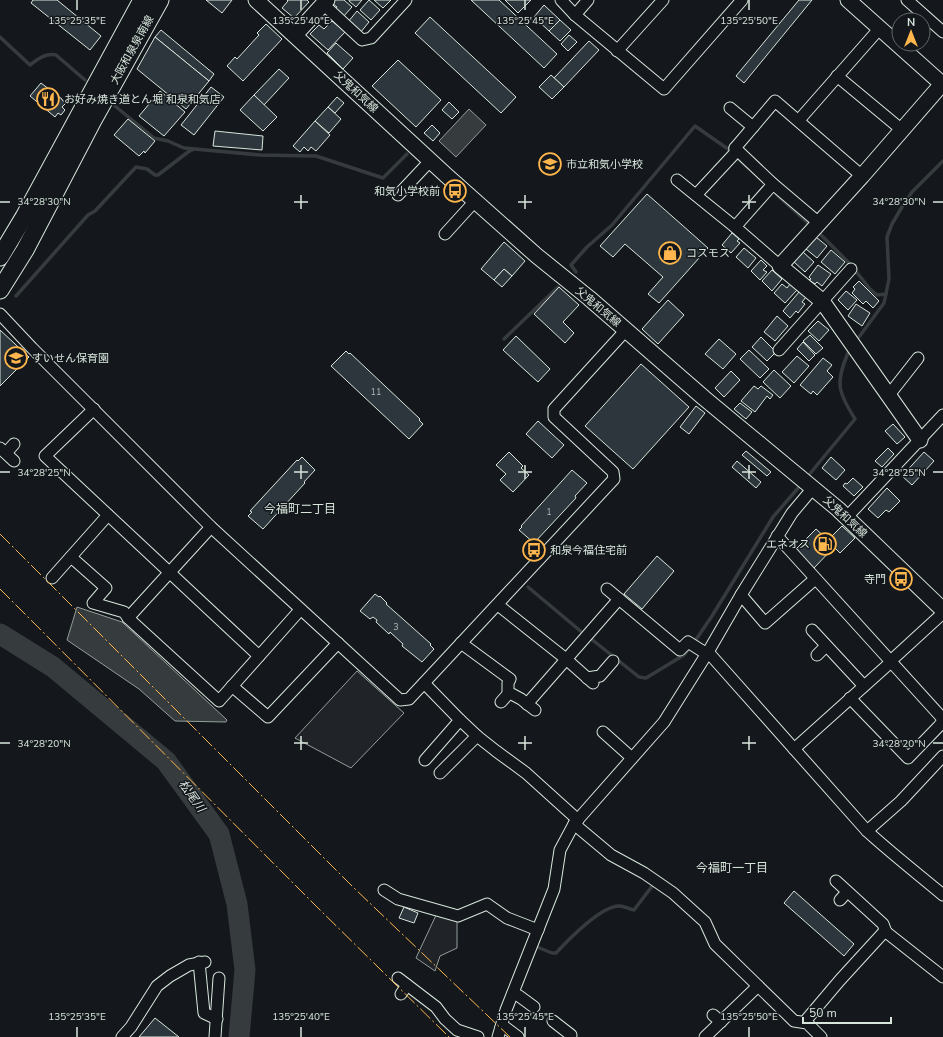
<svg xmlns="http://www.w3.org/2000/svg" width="943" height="1037" font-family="'Nunito Sans','Noto Sans JP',sans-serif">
<rect width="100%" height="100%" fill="#14181c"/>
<g fill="#202428" stroke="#939e99">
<polygon points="357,671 404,713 351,768 295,738"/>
<polygon points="437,913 457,919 457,948 440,956 435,971 416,958"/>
</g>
<g fill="#363b3e" stroke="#939e99">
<polygon points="469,109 486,125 456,157 439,141"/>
<polygon points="77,607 122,622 227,720 226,722 175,721 139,689 67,640"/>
</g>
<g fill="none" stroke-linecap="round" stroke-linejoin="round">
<g stroke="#363b3e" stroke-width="3.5">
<path d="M0 37 30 65C38 59 45 53 56 55L85 80"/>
<polyline points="115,106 154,138 168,141 184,148 260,155 316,156 383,178 407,154"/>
<polyline points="777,195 809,224"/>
<polyline points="819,233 850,264 870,289 877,295 886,294"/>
<polyline points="576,272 571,265 587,247 612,225 695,126 728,149 748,168"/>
<polyline points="16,296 88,215 95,211 136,167 147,169 155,175 158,175 188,152 194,149"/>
<polyline points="859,337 884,303 889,279 887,237 892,224 902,207 912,192 943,161"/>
<polyline points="504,339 558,287"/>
<path d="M808 476 855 419C838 392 835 383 848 353"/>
<polyline points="528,587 584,634"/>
<polyline points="590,638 639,677 646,678 684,655 688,650"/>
<polyline points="695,641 712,616 773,517 799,487"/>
<path d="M537 947 552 953H556C568 940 601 906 619 906 624 906 629 909 634 910L653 885"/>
</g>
<polyline stroke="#363b3e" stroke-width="21" points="0,634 53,667 166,761 219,834 237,904 245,970 239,1037"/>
</g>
<g fill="#2c363c" stroke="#d8e6dc">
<polygon points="33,0 57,0 101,36 90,50 31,3"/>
<polygon points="206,0 232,0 222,13"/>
<polygon points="287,0 307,0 309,2 294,18 282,8 288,1"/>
<polygon points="335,0 344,0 352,7 343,17 335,10 337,7 332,3"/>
<polygon points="349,0 362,0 356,7 349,1"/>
<polygon points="369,0 380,10 371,20 360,10"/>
<polygon points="374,0 391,0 383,8"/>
<polygon points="471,0 499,0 557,54 544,68"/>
<polygon points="505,0 531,0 518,13"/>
<polygon points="799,0 812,0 744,83 736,76"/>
<polygon points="544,5 560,20 549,31 534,17"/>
<polygon points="357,11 369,22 360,33 348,22"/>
<polygon points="430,17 516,97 501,113 415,33"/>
<polygon points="560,20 571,30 560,41 549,31"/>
<polygon points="332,21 345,32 328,50 310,34 319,25 324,29"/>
<polygon points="266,24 282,39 243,81 227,66 235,57 237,59 259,35 257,33"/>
<polygon points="161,30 214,74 209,81 155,37"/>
<polygon points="569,35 577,42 568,51 561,44"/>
<polygon points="155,37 209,81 186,109 137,69"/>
<polygon points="589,41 599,50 564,87 554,78"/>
<polygon points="336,43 353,58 343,69 327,53"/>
<polygon points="398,60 441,100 416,127 372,86"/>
<polygon points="279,69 289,78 264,105 254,95"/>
<polygon points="551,75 564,87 552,99 539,87"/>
<polygon points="41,83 62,99 62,100 66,103 62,107 65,110 61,115 58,113 55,117 30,96"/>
<polygon points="211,87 224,97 194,135 181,125"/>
<polygon points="160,91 185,112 164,136 139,116"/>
<polygon points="254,95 277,117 263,131 240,110"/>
<polygon points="337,97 344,103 335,113 328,107"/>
<polygon points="449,102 459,112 452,119 442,110"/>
<polygon points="328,107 341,119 329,133 315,121"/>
<polygon points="128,119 155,141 145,153 144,151 139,156 114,135"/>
<polygon points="315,121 330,135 316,151 311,147 308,151 304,147 300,152 293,146"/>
<polygon points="432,125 440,133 433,141 424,133"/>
<polygon points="215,131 263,136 262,150 213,146"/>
<polygon points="647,194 708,248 659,303 648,294 663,277 625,244 613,257 600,246"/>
<polygon points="732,233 739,239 737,241 740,243 731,253 722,245"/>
<polygon points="816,237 827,246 817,258 806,249"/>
<polygon points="504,242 525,261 512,276 504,269 494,280 481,269"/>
<polygon points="744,248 756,258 748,268 736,257"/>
<polygon points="831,250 845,262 835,274 821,262"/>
<polygon points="803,252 814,262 805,272 794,262"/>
<polygon points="761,260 767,266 763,270 767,272 760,280 751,271"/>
<polygon points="818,265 831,274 822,286 817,282 815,284 809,280 811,279 809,277"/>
<polygon points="504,269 512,276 502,287 494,280"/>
<polygon points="772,270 782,279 772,291 762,281"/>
<polygon points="859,281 879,301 873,308 866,301 863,304 852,293 855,289 853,287"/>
<polygon points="782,284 787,288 790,284 797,290 785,303 774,293"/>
<polygon points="559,287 579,305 563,322 574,333 565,343 534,314"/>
<polygon points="846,291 857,300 848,310 838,300"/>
<polygon points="799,292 806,297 802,302 805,304 798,313 796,311 790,318 783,311"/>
<polygon points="668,300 684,315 658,344 642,329"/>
<polygon points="856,304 870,313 862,326 848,316"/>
<polygon points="777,316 788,326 775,341 764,332"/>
<polygon points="818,321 829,330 819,341 808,331"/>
<polygon points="0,330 29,357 0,386"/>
<polygon points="810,335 823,348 816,354 803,341"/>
<polygon points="516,336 550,369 538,382 503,350"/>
<polygon points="761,337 776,352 767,361 752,347"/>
<polygon points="719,339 736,354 723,369 705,354"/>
<polygon points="803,342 815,355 809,361 797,349"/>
<polygon points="749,350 769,369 760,378 740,359"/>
<polygon points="346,351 349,354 350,353 420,419 419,420 423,424 409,439 331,366"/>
<polygon points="797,356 809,366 794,383 782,372"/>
<polygon points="823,358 832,365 827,371 833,377 817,395 813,391 811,394 800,385"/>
<polygon points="641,364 689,407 633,469 585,426"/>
<polygon points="774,370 791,386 780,398 763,382"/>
<polygon points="731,371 740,380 724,397 715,388"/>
<polygon points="754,386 758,389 761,386 773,395 770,399 767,396 755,412 741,401"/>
<polygon points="740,403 752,412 746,419 734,409"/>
<polygon points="696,406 705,413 689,434 680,427"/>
<polygon points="538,421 564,445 552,458 526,434"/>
<polygon points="893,424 905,437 897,444 885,431"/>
<polygon points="888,448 894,454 882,467 875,461"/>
<polygon points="746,451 771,472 767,476 742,455"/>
<polygon points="509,452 523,466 521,468 529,475 513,492 500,480 506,474 496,465"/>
<polygon points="924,452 934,461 912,485 902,476"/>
<polygon points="302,457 315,470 304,482 305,483 263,529 248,516 252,512 250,511 297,460 298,461"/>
<polygon points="831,457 845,470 836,480 822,468"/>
<polygon points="737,461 761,482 756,488 732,467"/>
<polygon points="572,470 587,483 575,496 576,498 534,543 519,530 522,527 521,526"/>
<polygon points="853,478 863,487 854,496 843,486 845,483 847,484"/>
<polygon points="887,488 900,501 889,512 886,510 878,518 868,509"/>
<polygon points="842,526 855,538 840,553 834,547 814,568 795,550 816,529 828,540"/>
<polygon points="657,556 674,571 642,609 624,594"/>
<polygon points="375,594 379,597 380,596 387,603 386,604 431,644 430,645 434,649 422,662 402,646 403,644 390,632 389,634 376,622 377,620 373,617 370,619 360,611"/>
<polygon points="794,891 854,944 844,956 784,903"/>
<polygon points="404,907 418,913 414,923 399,918"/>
<polygon points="155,1018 179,1037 139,1037"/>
</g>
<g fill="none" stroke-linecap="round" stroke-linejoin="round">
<g stroke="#d8e6dc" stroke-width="13">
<g id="street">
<polyline points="561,0 575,15 664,89 742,0"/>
<polyline points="907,0 943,32"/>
<polyline points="323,4 362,40 371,38 406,0"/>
<polyline points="575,15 588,0"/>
<polyline points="617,51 663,0"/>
<polyline points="837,76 902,130"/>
<polyline points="730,108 753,127"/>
<polyline points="799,120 880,28"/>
<polyline points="677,180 735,227 780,266"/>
<polyline points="398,195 430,161"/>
<polyline points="696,195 735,153 735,148"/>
<polyline points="819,223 773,184 735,148 775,101 862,176"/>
<polyline points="735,227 773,184"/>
<polyline points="445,234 475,201"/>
<polyline points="0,314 32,348 211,527 400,700 409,699 614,479 613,472 554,417 554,409 626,330"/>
<polyline points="779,350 851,269"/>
<polyline points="889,395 918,358"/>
<polyline points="94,409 45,456 259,656"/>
<polyline points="0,448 14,461"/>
<polyline points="6,453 14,444"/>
<polyline points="847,517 943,415"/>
<polyline points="211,527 128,618 219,701 300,610"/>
<polyline points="777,536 943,719"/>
<polyline points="71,557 106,588 93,603 124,612 128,618"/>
<polyline points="52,578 108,515"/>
<polyline points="607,589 619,599"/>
<polyline points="741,595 765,623 815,579"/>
<polyline points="498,605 566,659 593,683"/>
<polyline points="812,630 864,686"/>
<polyline points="461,643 510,679 508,683 508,692 521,699 535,710"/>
<path d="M708 652 867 831C891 853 918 874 943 895"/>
<polyline points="817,655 826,646"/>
<polyline points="895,657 943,613"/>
<polyline points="587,678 600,676 613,661"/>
<polyline points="424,683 460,720 477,736 496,751 526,773 578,820"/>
<polyline points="232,686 268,717 338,643"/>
<polyline points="850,698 908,758 939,726 943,721"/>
<polyline points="501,702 509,693"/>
<polyline points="527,704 619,599 680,650 688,642 707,654"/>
<polyline points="603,732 632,758"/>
<polyline points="794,749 891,662"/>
<polyline points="425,760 460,720"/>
<polyline points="440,773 477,736"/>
<polyline points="574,824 611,855 644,873 673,893 705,922 715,944 794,1021 807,1023 821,1037"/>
<polyline points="867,831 901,801 943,756"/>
<polyline points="836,881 883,924 886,932"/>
<polyline points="384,890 398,899 458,916 487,904 507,918 538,930"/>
<polyline points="840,900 847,892"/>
<polyline points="199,962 204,1013 217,1019"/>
<polyline points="398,978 436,1007 445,1019 457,1030 478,1037"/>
<polyline points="513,993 519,996 534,1007"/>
<polyline points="401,994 407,985"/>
<polyline points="713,1015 721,1022"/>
<polyline points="553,1021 571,1035"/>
<polyline points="807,1023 807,1019 840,980 883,933 886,932 943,977"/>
<polyline points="501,1027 506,1028 518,1037"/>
<polyline points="122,1037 131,1027 157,986 170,976 189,965 205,962"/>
<polyline points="215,1037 219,978"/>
<polyline points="498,1037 506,1010 554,889 560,850 574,824 664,722 708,652 741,595 792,513 813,488"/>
<polyline points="705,1037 758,986"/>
</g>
</g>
<g stroke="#d8e6dc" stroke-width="17">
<g id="secondary">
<polyline points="256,0 447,176 537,256 589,298 704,398 838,509 943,610"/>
<polyline points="848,0 942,84 862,176 780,266 822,301 920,440"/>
<polyline points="295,35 327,0"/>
</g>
</g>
<g stroke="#d8e6dc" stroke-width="19">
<g id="primary">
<polyline points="0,257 24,217 142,0"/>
<polyline points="0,290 25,250 93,120 160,0"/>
</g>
</g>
<use href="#street" stroke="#14181c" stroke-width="11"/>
<use href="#secondary" stroke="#14181c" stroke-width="15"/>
<use href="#primary" stroke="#14181c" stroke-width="17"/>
<g stroke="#ffb74d" stroke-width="1" stroke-dasharray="14 3 2 3" stroke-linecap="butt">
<polyline points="0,534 354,888 510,1037"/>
<polyline points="0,589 316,906 449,1037"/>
</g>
</g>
<path fill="none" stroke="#d8e6dc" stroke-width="1.5" d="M77 0V10M301 0V10M525 0V10M749 0V10M301 195V209M525 195V209M749 195V209M0 202H10M294 202H308M518 202H532M742 202H756M933 202H943M301 465V479M525 465V479M749 465V479M0 472H10M294 472H308M518 472H532M742 472H756M933 472H943M301 736V750M525 736V750M749 736V750M0 743H10M294 743H308M518 743H532M742 743H756M933 743H943M77 1027V1037M301 1027V1037M525 1027V1037M749 1027V1037"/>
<defs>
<g id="restaurant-ring" transform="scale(1.15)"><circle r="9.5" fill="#14181c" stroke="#ffb74d" stroke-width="1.5"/><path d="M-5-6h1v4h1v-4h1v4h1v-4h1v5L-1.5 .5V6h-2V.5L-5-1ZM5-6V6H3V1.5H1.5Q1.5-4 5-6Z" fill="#ffb74d"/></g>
<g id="school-ring" transform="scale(1.15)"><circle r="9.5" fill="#14181c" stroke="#ffb74d" stroke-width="1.5"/><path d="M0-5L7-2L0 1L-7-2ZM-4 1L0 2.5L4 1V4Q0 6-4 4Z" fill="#ffb74d"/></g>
<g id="bus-ring" transform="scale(1.15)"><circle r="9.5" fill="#14181c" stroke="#ffb74d" stroke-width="1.5"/><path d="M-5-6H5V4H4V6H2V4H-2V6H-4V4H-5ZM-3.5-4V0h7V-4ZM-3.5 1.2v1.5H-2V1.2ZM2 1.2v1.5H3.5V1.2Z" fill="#ffb74d"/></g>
<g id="shop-ring" transform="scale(1.15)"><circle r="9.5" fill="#14181c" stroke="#ffb74d" stroke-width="1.5"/><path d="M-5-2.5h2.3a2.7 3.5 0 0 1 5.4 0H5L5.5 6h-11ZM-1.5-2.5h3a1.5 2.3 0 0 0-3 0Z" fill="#ffb74d"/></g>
<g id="fuel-ring" transform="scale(1.15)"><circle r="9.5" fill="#14181c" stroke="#ffb74d" stroke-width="1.5"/><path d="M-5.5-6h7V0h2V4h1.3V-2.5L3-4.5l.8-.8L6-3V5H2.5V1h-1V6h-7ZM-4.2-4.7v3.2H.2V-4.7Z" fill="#ffb74d"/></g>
</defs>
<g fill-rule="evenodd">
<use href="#restaurant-ring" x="48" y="99"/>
<use href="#school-ring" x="550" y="164"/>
<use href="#bus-ring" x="455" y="191"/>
<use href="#shop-ring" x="670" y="253"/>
<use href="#school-ring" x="16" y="358"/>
<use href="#fuel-ring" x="825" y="544"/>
<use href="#bus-ring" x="534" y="550"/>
<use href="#bus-ring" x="901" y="579"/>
</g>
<g text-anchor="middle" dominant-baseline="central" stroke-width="3" stroke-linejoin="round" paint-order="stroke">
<g font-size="9" fill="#adbab4">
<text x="376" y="392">11</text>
<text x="549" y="512">1</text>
<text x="396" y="627">3</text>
</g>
<g font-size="11" fill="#d8e6dc" stroke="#14181c">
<text transform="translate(132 50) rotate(-61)">大阪和泉泉南線</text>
<text transform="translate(356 92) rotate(43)">父鬼和気線</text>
<text transform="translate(598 307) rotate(40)">父鬼和気線</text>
<text transform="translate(845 517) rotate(43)">父鬼和気線</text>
</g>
<g font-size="11" fill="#d8e6dc" stroke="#14181c" text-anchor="start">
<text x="64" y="99">お好み焼き道とん堀 和泉和気店</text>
<text x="566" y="164">市立和気小学校</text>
<text x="440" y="191" text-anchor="end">和気小学校前</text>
<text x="686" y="253">コスモス</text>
<text x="32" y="358">すいせん保育園</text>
<text x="810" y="544" text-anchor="end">エネオス</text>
<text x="550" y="550">和泉今福住宅前</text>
<text x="886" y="579" text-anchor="end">寺門</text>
</g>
<g font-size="12" fill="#d8e6dc" stroke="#14181c">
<text x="300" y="509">今福町二丁目</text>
<text x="732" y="868">今福町一丁目</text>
</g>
<g font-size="12" font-style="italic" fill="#d8e6dc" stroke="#14181c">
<text transform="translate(192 796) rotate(54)">松尾川</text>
</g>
</g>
<g font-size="10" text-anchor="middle" fill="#d8e6dc" stroke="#14181c" stroke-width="3" stroke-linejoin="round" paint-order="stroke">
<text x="77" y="24">135°25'35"E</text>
<text x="301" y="24">135°25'40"E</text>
<text x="525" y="24">135°25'45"E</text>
<text x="749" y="24">135°25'50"E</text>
<text x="44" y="205">34°28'30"N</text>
<text x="899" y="205">34°28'30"N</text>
<text x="44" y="476">34°28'25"N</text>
<text x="899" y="476">34°28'25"N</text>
<text x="44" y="747">34°28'20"N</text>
<text x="899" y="747">34°28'20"N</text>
<text x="77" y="1020">135°25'35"E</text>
<text x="301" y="1020">135°25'40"E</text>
<text x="525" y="1020">135°25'45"E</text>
<text x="749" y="1020">135°25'50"E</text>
</g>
<g transform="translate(911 32)"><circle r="19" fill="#14181c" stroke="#626a69"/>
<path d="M0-3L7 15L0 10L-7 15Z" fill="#ffb74d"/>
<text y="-6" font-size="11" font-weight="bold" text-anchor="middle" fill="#d8e6dc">N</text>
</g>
<path d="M803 1017v6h88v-6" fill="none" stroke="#d8e6dc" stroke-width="2"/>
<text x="809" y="1017" font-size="12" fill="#d8e6dc" stroke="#14181c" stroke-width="3" paint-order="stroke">50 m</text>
</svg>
